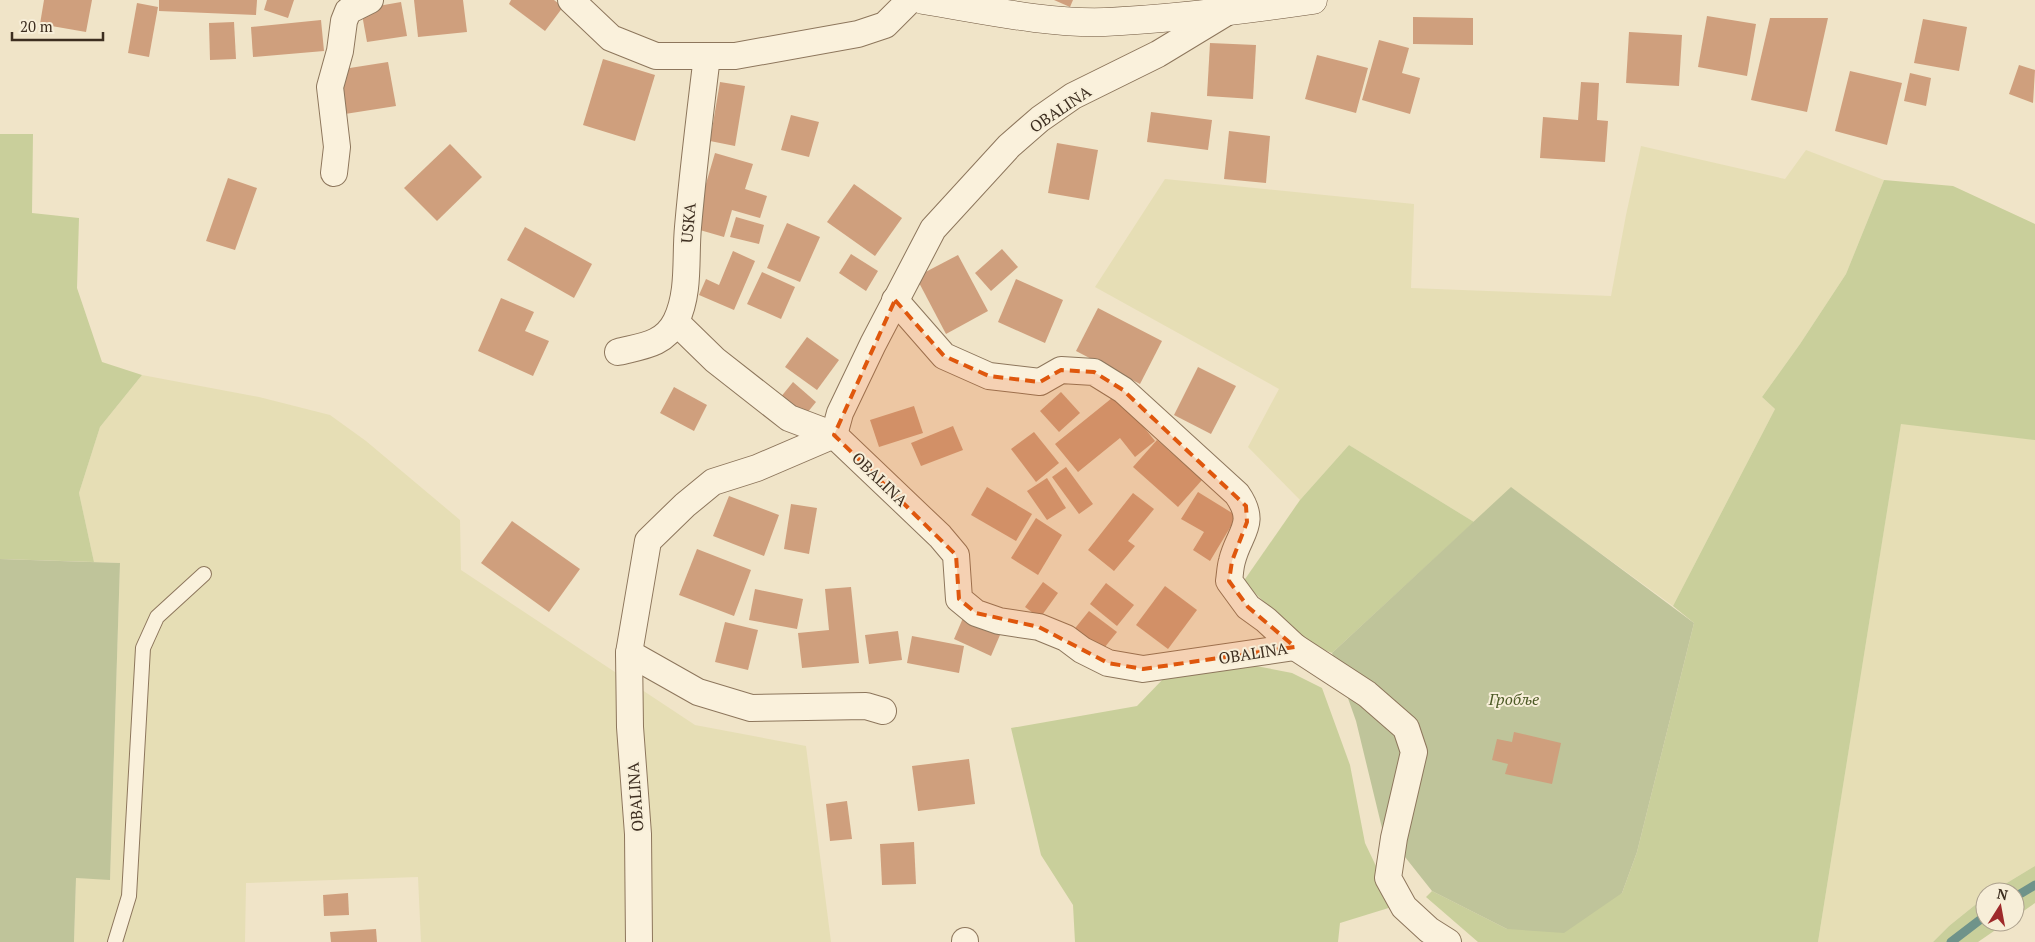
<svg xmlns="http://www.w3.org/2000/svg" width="2035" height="942" font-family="'PT Serif',serif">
<rect width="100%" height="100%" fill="#f0e4c8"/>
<g fill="#e6deb5">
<polygon points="1641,146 1785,179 1806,150 1884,180 1846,274 1800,344 1762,397 1775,409 1673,606 1511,488 1474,522 1349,445 1300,500 1248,447 1279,389 1095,287 1165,179 1414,204 1411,288 1611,296 1626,215"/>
<polygon points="142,375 259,397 330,415 366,441 460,520 461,570 695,725 806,746 831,942 421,942 418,877 246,883 245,942 74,942 76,878 110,879 120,563 94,562 79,493 100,427"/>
<polygon points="1901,423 2035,440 2035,866 1992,892 1985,892 1985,897 1949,926 1933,942 1818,942"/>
</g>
<g fill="#c9cf9b">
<polygon points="0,134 33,134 32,213 79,218 77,288 102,362 142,375 100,427 79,493 94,562 0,559"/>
<polygon points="1884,180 1953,186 2035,224 2035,440 1901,424 1818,942 1478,942 1426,897 1432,891 1507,929 1622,893 1637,852 1694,623 1673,606 1775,409 1762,397 1800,344 1846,274"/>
<polygon points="1349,445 1474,522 1332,653 1308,643 1243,582 1300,500"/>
<polygon points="1251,665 1292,673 1322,688 1350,765 1365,843 1395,906 1340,923 1338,942 1075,942 1073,905 1041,855 1011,728 1137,706 1165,677"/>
<polygon points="2035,866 2035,903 2015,917 2015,892 1992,892"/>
<polygon points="1985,897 1985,922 2007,922 1978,942 1933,942 1949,926"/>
</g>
<g fill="#bfc49a">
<polygon points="1511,487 1694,623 1637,852 1622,893 1564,933 1507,929 1432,891 1382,828 1356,721 1332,653"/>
<polygon points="0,559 120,563 110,880 76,878 74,942 0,942"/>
</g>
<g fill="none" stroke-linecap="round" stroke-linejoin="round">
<g stroke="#6f938a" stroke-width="9">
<polyline points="2015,897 2035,885"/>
<polyline points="1951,942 1985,916"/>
</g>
</g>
<g fill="#cf9f7d">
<polygon points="44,0 92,0 86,32 40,24"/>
<polygon points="159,0 257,0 256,15 159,11"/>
<polygon points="267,0 294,0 288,18 264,10"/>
<polygon points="414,0 463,0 467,32 418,37"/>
<polygon points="511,0 554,0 563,7 545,31 509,4"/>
<polygon points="1054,0 1073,0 1070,7"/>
<polygon points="401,2 407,36 367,42 361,9"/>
<polygon points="137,3 158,7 149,57 128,53"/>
<polygon points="1707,16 1756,24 1747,76 1698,67"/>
<polygon points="1413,17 1473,18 1473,45 1413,44"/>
<polygon points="1770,18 1828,18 1807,112 1751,100"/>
<polygon points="1923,19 1967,27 1959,71 1914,63"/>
<polygon points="321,20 324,51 253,57 251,27"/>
<polygon points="234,22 236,59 210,60 209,23"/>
<polygon points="1629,32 1682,35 1679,86 1626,83"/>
<polygon points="1379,40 1409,48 1402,73 1420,78 1410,114 1362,100"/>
<polygon points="1210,43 1256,45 1253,99 1207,96"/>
<polygon points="1317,55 1368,68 1356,113 1305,99"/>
<polygon points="603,59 655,75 635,141 583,125"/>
<polygon points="388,62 396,106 345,114 337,70"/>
<polygon points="2019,65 2035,70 2033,103 2009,94"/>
<polygon points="1850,71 1902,83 1887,145 1835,131"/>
<polygon points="1910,73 1931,78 1926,106 1904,101"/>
<polygon points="720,82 745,86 735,146 710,141"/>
<polygon points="1581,82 1599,83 1597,120 1608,121 1605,162 1540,158 1543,117 1578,120"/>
<polygon points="1151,112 1212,120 1208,150 1147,142"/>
<polygon points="791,115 819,122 809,157 781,150"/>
<polygon points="1229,131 1270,136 1266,183 1224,179"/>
<polygon points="1057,143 1098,150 1089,200 1048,193"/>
<polygon points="450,144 482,177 437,221 404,188"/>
<polygon points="715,153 753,164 745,189 767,196 760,218 732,210 724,237 693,228"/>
<polygon points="228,178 257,188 235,250 206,241"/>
<polygon points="854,184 902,218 875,256 827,222"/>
<polygon points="736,217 764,225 759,244 730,237"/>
<polygon points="787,223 820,237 800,282 767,268"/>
<polygon points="525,227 592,264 574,298 507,260"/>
<polygon points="1002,249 1018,267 991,291 975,273"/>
<polygon points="733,251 755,261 734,310 699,295 706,279 719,285"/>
<polygon points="851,254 878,271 866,291 839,273"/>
<polygon points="958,255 988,311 946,334 916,277"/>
<polygon points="762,272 795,287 781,319 747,304"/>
<polygon points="1016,279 1063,300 1045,343 998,322"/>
<polygon points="501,298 534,312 525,331 549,341 533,376 478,351"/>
<polygon points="1098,308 1162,341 1140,384 1076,351"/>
<polygon points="807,337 839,360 817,390 785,367"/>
<polygon points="1198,367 1236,386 1211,434 1174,415"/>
<polygon points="793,382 816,402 803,418 780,398"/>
<polygon points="674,387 707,405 694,431 660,413"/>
<polygon points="1061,392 1080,413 1059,432 1040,411"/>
<polygon points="1117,394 1155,441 1135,457 1120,438 1078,472 1055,444"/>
<polygon points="914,406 923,433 879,447 870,420"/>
<polygon points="953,426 963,450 921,466 911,443"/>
<polygon points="1034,432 1059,463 1036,482 1011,449"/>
<polygon points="1157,440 1202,480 1178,507 1133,467"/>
<polygon points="1066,467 1093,504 1079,514 1052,477"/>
<polygon points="1047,478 1066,508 1047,520 1027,491"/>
<polygon points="987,487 1032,514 1016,541 971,515"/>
<polygon points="1198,492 1237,516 1210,561 1193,550 1204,532 1181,519"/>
<polygon points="1133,493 1154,509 1128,541 1135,546 1114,571 1088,550"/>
<polygon points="729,496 779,515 764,556 713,536"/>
<polygon points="791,504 817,508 809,554 784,549"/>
<polygon points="1036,518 1062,535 1038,575 1011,558"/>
<polygon points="512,521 580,569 549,612 481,563"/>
<polygon points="697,549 751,570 734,616 679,595"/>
<polygon points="1043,582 1058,593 1040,618 1025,607"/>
<polygon points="1106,583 1134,605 1117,626 1090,604"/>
<polygon points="1165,586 1197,610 1168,649 1136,625"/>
<polygon points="851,587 859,663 802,668 798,633 829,630 825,589"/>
<polygon points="755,589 803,599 797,629 749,620"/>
<polygon points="1089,611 1117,632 1100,653 1072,632"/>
<polygon points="963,618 1000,635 991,656 954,639"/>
<polygon points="725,622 758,630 748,670 715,662"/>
<polygon points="898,631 902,660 869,664 865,635"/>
<polygon points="912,636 964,646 959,673 907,663"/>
<polygon points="1514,732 1561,743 1552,784 1505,774 1508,764 1492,760 1497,739 1512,742"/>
<polygon points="969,759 975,804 918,811 912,766"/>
<polygon points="847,801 852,839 830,841 826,804"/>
<polygon points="914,842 916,884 882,885 880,844"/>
<polygon points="348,893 349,915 324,916 323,895"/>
<polygon points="376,929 377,942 331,942 330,932"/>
</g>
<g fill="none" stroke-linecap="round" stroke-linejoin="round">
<g stroke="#8d765c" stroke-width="16">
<polyline id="lane" points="115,942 129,896 143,648 157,617 204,574"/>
</g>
<g stroke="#8d765c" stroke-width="28">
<g id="street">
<polyline points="571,0 611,38 656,56 735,56 858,34 885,25 910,0"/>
<polyline points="334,173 337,147 330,87 340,51 344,21 348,11 370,0"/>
<path d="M895 300 944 356 989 376 1040 382 1061 370 1094 372 1123 390 1237 494C1258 524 1239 532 1232 561 1230 568 1230 575 1229 581L1248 607 1266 620 1295 647 1367 694 1406 728 1414 752 1394 838 1388 878 1404 907 1429 930 1448 942"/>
<polyline points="676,322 715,360 789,418 834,435 940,536 956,555 959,599 976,613 999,621 1039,627 1066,638 1082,650 1108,663 1143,669 1295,647"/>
<path d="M618 352C642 346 664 345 676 321 690 292 685 258 688 227 693 170 700 113 707 56"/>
<polyline points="629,653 698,692 751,708 866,706 883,711"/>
<polyline points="965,941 965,942"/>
<polyline points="639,942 638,834 630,727 629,653 648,541 685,505 713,482 757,468 834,435 840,413 873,344 933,229 1009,146 1040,119 1073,96 1158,54 1229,11"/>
</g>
</g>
<g stroke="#6f573f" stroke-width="29">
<path id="secondary" d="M923 0C981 9 1046 24 1105 22 1174 19 1244 10 1313 0"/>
</g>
<use href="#lane" stroke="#faf1dc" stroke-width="14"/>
<use href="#street" stroke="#faf1dc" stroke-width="26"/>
<use href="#secondary" stroke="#faf1dc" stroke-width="28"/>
</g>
<path fill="#df570d" fill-opacity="0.2" stroke="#df570d" stroke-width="4" stroke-dasharray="10 6" stroke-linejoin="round" d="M895 300 944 356 989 376 1040 382 1061 370 1094 372 1123 390 1246 506 1247 522 1232 561 1229 581 1248 607 1295 647 1143 669 1108 663 1039 627 976 613 959 599 956 555 834 435Z"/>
<g text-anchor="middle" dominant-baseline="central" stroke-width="4" stroke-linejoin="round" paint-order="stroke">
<g font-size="16" fill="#3d2e20" stroke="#f7eed8">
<text transform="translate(1060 109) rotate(-34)">OBALINA</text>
<text transform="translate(688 223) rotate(-85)">USKA</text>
<text transform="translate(880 479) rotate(44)">OBALINA</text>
<text transform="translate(1253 653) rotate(-9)">OBALINA</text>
<text transform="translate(635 797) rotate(-94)">OBALINA</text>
</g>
<g font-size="16" font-style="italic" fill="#4d5a26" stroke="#f7eed8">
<text x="1514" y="699">Гробље</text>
</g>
</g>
<g transform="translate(2000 907) rotate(11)"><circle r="24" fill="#f7eed8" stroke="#ada18e"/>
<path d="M0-4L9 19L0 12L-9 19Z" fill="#9e2a2b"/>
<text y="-8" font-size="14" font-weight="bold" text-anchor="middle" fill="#3d2e20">N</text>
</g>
<path d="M12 32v8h91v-8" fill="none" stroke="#3d2e20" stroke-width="2.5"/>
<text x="20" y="32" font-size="15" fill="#3d2e20" stroke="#f7eed8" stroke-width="4" paint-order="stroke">20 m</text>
</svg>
